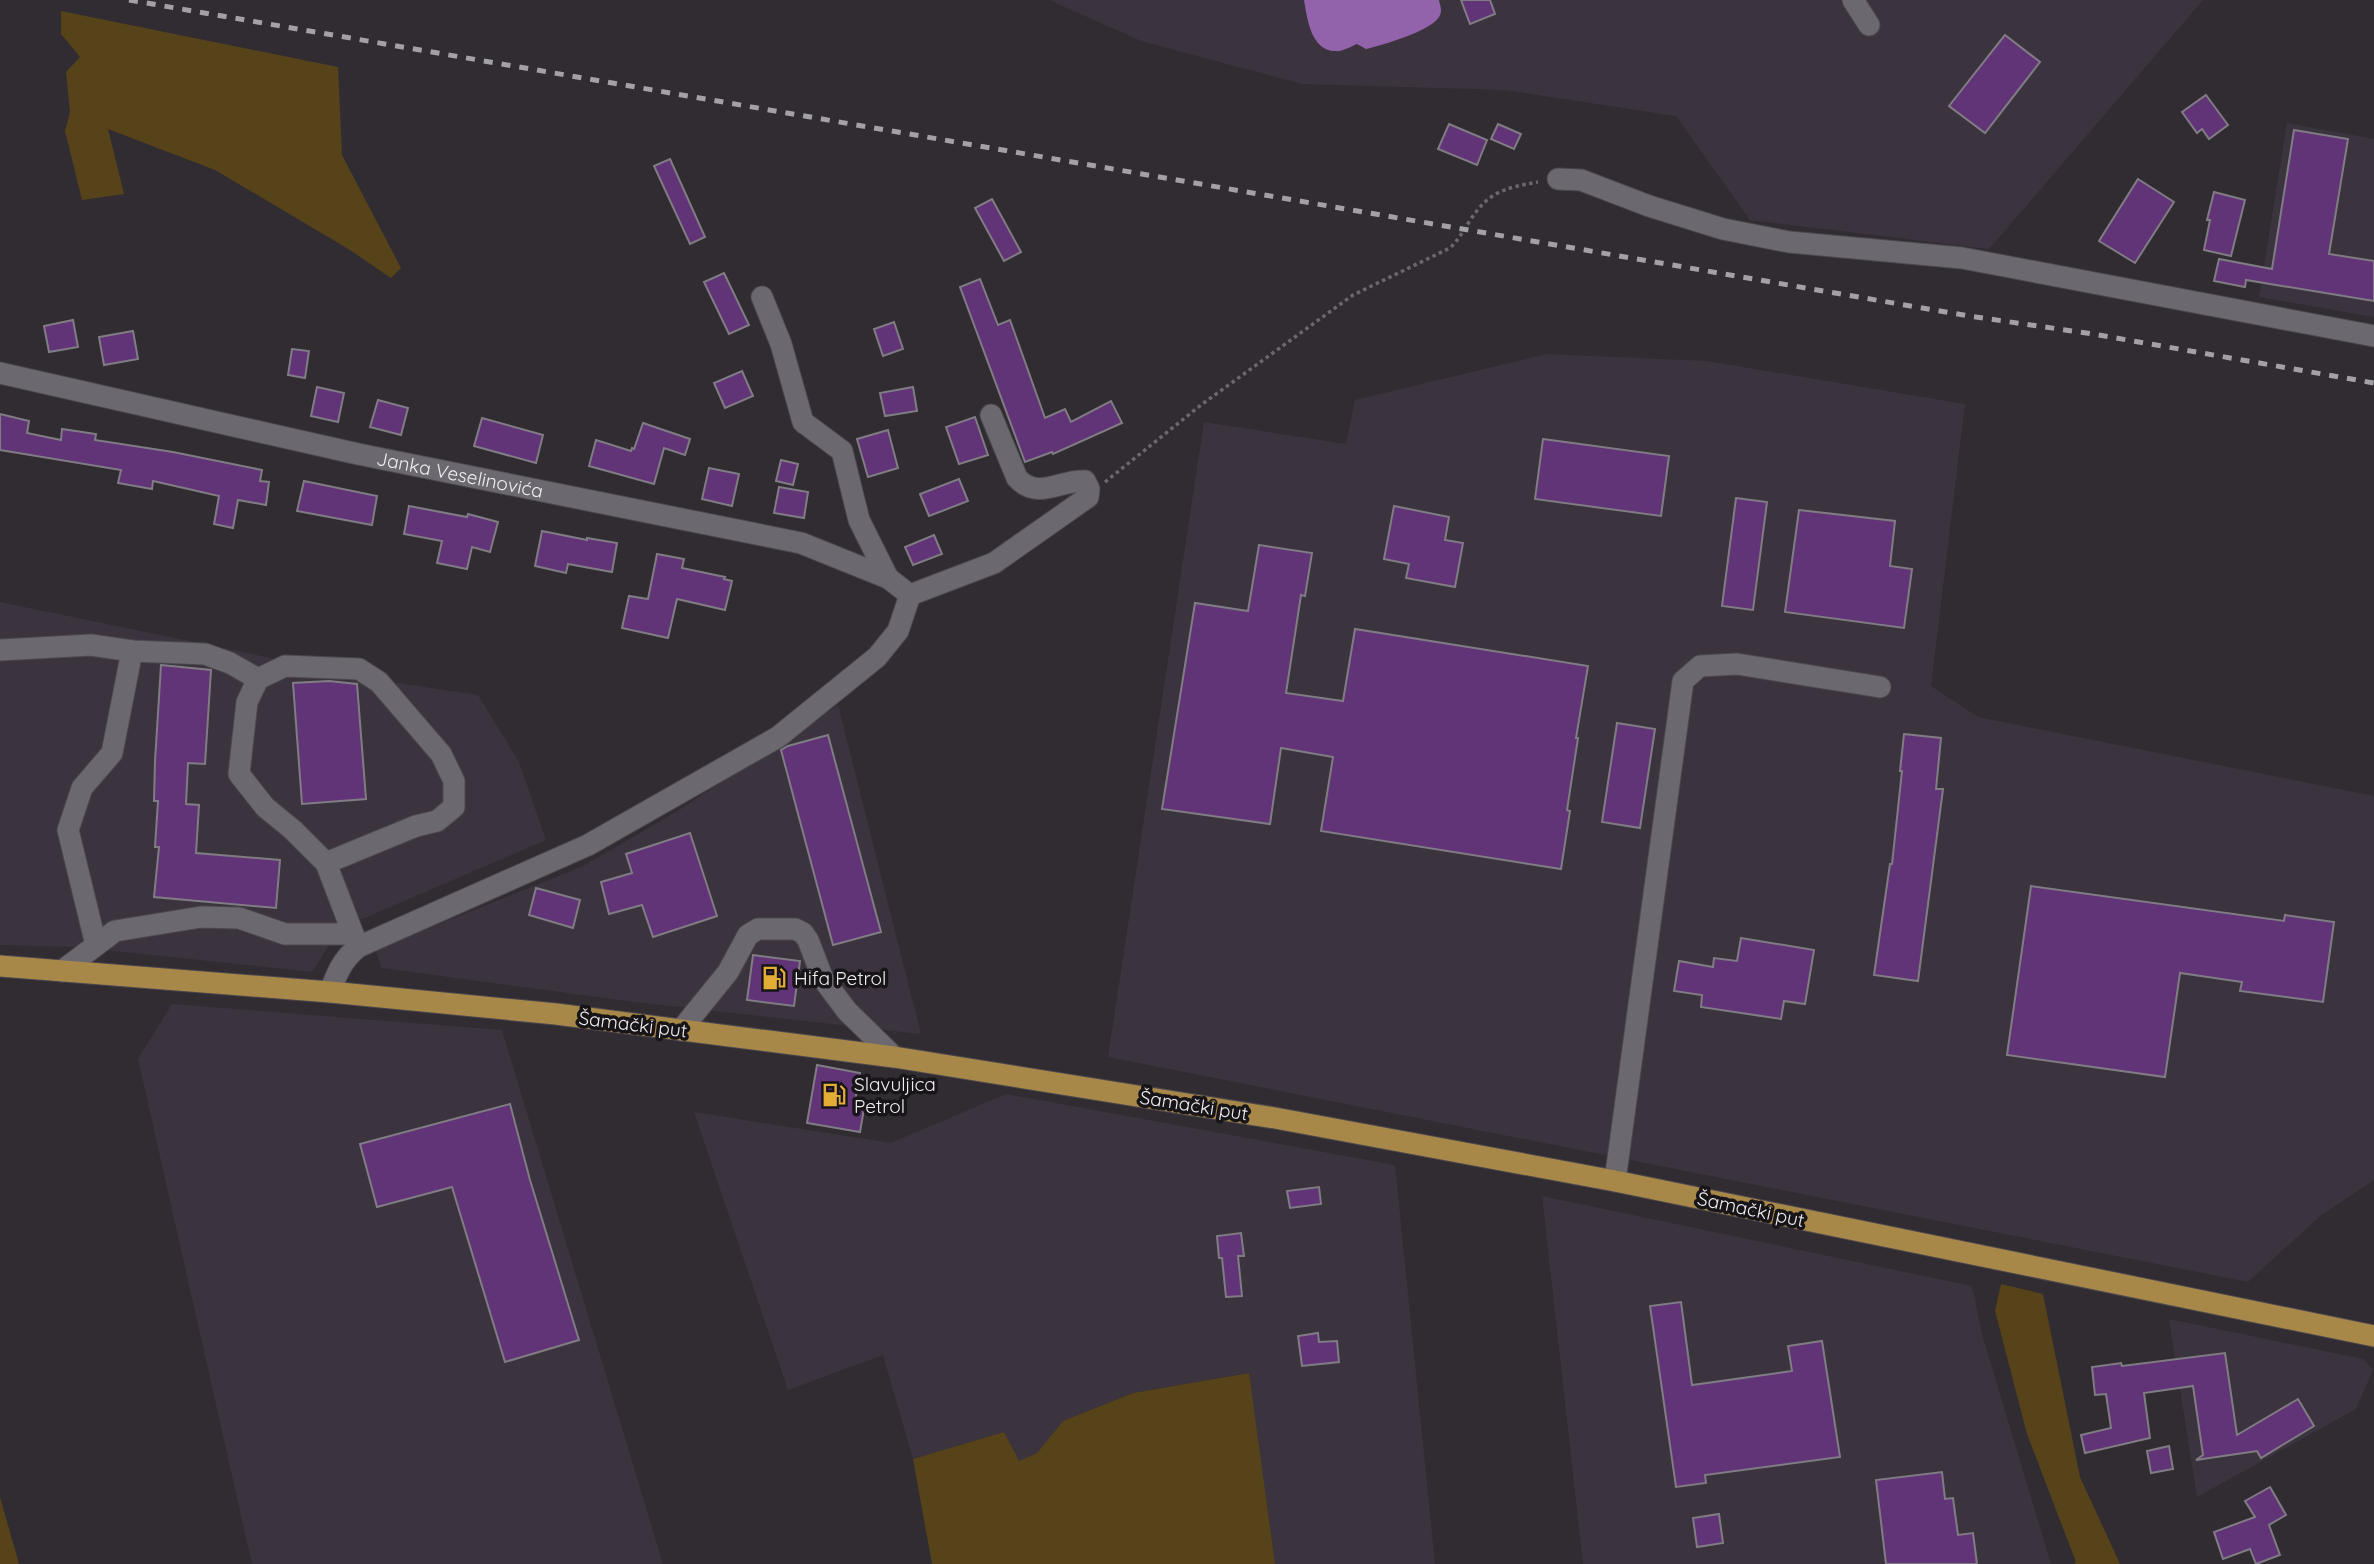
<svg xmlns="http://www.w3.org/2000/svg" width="2374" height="1564" font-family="Quicksand,sans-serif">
<rect width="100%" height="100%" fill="#302c32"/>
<g fill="#3b343f">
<polygon points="1049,0 2203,0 1989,249 1750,220 1676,116 1505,90 1302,84 1141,41"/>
<polygon points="2287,123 2374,139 2374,317 2259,297"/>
<polygon points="1547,354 1707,361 1965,404 1931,686 1978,717 2374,796 2374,1180 2320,1216 2248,1282 1108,1057 1204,422 1346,444 1355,400"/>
<polygon points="0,602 378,680 478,695 519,762 546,840 339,929 312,972 77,947 0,945"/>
<polygon points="838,705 921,1034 635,1002 382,968 375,950 583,866 676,812"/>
<polygon points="172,1004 502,1030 663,1564 252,1564 138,1059"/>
<polygon points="1006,1094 1395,1165 1435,1564 1275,1564 1248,1373 1133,1393 1063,1421 1037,1453 1018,1462 1004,1432 913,1459 883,1355 788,1390 694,1112 891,1143"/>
<polygon points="1542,1196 1972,1286 1982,1334 2051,1564 1583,1564"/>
<polygon points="2169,1319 2363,1359 2373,1370 2356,1409 2197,1497"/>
</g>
<g fill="#57431a">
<polygon points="61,11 338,67 342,155 401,268 391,278 350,250 215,170 108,129 124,194 82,200 65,131 70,112 66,72 80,57 61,34"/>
<polygon points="2001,1284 2043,1294 2080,1477 2120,1564 2074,1564 2076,1562 2027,1434 1995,1311"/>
<polygon points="1249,1373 1275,1564 932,1564 913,1459 1004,1432 1019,1461 1037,1453 1063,1421 1133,1393"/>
<polygon points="0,1497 19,1564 0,1564"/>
</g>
<path fill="#9263ab" d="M1304 0H1439C1440 6 1443 11 1439 17 1431 31 1383 45 1366 49L1357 44C1350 47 1342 52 1335 51 1311 51 1307 18 1304 0Z"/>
<g fill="#613377" stroke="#807c83" stroke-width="2">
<polygon points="1461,0 1490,0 1495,14 1470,24"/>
<polygon points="2005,35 2040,62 1985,133 1949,106"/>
<polygon points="2206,95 2228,125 2209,139 2202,129 2197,133 2182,112"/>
<polygon points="1449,124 1487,140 1477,165 1438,149"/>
<polygon points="1498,124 1521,134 1514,149 1491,139"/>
<polygon points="2294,130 2348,139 2329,254 2374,261 2374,301 2246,280 2245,287 2214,281 2219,259 2272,269"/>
<polygon points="670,159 705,237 690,244 654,166"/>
<polygon points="2138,179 2174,202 2135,263 2099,241"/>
<polygon points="2214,192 2245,200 2231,256 2204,250 2210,220 2207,220"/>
<polygon points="992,199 1021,252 1004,261 975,208"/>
<polygon points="724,273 749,325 729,334 704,282"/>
<polygon points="980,279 998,325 1010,320 1045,418 1065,409 1071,422 1111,401 1122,423 1053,454 1052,452 1025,462 960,287"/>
<polygon points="73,320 78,347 49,352 44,326"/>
<polygon points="894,322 903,349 883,356 874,329"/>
<polygon points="133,331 138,359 104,365 99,337"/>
<polygon points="292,349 309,351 305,378 288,375"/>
<polygon points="742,371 753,396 725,408 714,383"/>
<polygon points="317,387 344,393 338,422 311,416"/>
<polygon points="913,387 917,411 885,416 880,393"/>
<polygon points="378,400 408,408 401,435 370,427"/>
<polygon points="0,414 29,421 27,433 61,440 62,429 96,434 95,440 173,452 262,470 260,481 269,482 266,505 238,500 233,528 214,524 219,496 153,481 152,489 118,483 121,470 0,450"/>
<polygon points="975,417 988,455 959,464 946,427"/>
<polygon points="482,418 543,435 536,463 474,446"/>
<polygon points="643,423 690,439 685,455 664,448 654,484 589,466 596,440 631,451 632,448 634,449"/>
<polygon points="888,430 898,468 868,477 857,439"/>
<polygon points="1543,439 1669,456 1661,516 1535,499"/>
<polygon points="781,460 798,464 793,485 776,481"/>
<polygon points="709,468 739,474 732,506 702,499"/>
<polygon points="959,479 968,501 929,516 920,494"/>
<polygon points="304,481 377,496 372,525 297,511"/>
<polygon points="779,487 808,492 804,518 774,513"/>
<polygon points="1736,498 1767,502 1753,610 1722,606"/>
<polygon points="409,506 467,517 468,514 498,522 490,552 472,547 467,569 437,563 442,541 404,534"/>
<polygon points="1394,506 1449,517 1445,540 1463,543 1455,587 1406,578 1409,564 1384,559"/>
<polygon points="1799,510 1895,521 1890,566 1912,569 1904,628 1785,612"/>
<polygon points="542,531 587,540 587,538 617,543 612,572 568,564 566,573 535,566"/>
<polygon points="934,535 942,554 913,565 905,547"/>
<polygon points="1259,545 1312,553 1305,596 1301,595 1286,693 1343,701 1355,629 1588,666 1576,738 1578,738 1567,810 1570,811 1561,869 1321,831 1333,757 1281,748 1270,824 1162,809 1195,603 1248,611"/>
<polygon points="657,554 684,559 682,568 725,577 724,579 732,581 725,610 677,599 668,638 622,628 629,596 648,599"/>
<polygon points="161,665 211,670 205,764 188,763 186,804 199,805 196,853 280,860 276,908 154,897 159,847 155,847 158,801 154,801 155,761"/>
<polygon points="329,681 357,684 366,799 302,804 293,683"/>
<polygon points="1617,723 1655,729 1640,828 1602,822"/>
<polygon points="1904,734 1941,738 1936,789 1943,789 1918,981 1874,975 1890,864 1892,864 1902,771 1900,771"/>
<polygon points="828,735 881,932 833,945 781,750 788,746"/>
<polygon points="690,833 717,916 653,937 642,905 609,914 601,882 632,873 626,854"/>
<polygon points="2031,886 2284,921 2285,915 2334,922 2323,1002 2240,991 2242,982 2180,973 2165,1077 2007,1055"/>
<polygon points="536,888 580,900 573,928 529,915"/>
<polygon points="1741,938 1814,950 1805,1004 1784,1001 1781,1019 1701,1007 1702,995 1674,991 1679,961 1713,967 1714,958 1737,961"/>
<polygon points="753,955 800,961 794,1006 747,1000"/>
<polygon points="817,1065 860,1073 855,1101 865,1103 860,1132 807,1123"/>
<polygon points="510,1104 530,1180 579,1340 505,1362 452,1187 377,1207 360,1144"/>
<polygon points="1319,1187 1321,1204 1290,1208 1287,1191"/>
<polygon points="1241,1233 1244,1256 1238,1256 1242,1296 1226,1297 1222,1258 1219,1258 1217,1236"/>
<polygon points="1681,1302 1692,1385 1792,1371 1788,1346 1822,1341 1840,1457 1705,1475 1706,1483 1676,1487 1650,1306"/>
<polygon points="1318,1333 1319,1342 1337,1341 1339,1362 1302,1366 1298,1336"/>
<polygon points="2225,1353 2237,1435 2298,1399 2314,1426 2261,1458 2257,1451 2196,1460 2203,1455 2193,1386 2144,1393 2150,1438 2085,1453 2081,1435 2111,1428 2106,1394 2095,1395 2092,1367 2121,1363 2122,1366"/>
<polygon points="2169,1446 2173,1469 2151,1473 2147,1451"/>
<polygon points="1942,1472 1945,1499 1953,1498 1958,1535 1973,1533 1977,1564 1886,1564 1876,1480"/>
<polygon points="2270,1487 2286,1515 2269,1525 2280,1555 2256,1564 2250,1549 2223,1559 2214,1532 2255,1517 2245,1501"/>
<polygon points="1719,1514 1723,1543 1697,1547 1693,1518"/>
</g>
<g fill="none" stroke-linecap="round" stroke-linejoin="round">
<g stroke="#4c484e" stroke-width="23">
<g id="minor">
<polyline points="1853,0 1869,25"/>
<polyline points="1558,179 1581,180 1649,206 1723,229 1789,242 1962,258 2374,336"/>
<polyline points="762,297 781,344 803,422 842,451 859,520 888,578"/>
<path id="s1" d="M0 373 358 454 801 543 888 578 910 595"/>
<polyline points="0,650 91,645 132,651 205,654 230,663 258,679"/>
<polyline points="326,863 416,826 437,821 454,807 454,781 441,754 379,682 359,669 285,666 258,679 247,702 239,774 265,807 293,830 326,863 358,947"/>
<polyline points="96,945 68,830 82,788 112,753 132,651"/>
<polyline points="62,971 115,931 201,917 239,918 285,934 353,934"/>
<path d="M330 992C337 973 342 960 358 947L588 845 778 737 877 657 898 631 910 595 994 563 1088 497 1089 489 1085 481C1061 479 1038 501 1017 478L991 415"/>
<polyline points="681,1030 728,972 748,935 758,929 795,929 803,933 808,940 823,979 847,1011 894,1057"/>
<polyline points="1615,1181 1683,681 1700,666 1737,664 1880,687"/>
</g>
</g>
<g stroke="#4c484e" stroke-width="23">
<polyline id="major" points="0,966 330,992 556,1014 894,1057 1275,1118 1615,1181 2374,1336"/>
</g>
<path stroke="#6b686d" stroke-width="3.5" stroke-dasharray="3.5 3.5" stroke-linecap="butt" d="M1105 482 1201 405 1353 295 1450 248C1458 240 1463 232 1469 222 1488 192 1504 188 1538 182"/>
<use href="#minor" stroke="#6c686f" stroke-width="21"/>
<use href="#major" stroke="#a88849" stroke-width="21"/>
<polyline stroke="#a4a1a6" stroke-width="5" stroke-dasharray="9 9" stroke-linecap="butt" points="129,0 1969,316 2093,334 2374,383"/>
</g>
<defs>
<g id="fuel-bare" transform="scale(1.89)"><path d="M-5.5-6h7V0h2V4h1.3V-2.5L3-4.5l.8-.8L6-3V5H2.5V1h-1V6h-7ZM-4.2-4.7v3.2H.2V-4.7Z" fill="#e4ad35" stroke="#171518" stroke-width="2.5" paint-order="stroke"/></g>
</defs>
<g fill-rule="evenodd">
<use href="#fuel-bare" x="774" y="978"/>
<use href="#fuel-bare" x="834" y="1095"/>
</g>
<g text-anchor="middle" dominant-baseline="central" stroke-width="7" stroke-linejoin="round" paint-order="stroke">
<g font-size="19" fill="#f0edf1" stroke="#171518">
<text stroke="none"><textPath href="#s1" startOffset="471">Janka Veselinovića</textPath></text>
<text transform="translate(633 1024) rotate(7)">Šamački put</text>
<text transform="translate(1194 1105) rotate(9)">Šamački put</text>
<text transform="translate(1751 1209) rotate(12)">Šamački put</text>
</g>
<g font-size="19" fill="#f0edf1" stroke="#171518" text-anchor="start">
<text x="794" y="978">Hifa Petrol</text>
<text x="854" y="1084">Slavuljica<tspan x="854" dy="22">Petrol</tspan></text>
</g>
</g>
</svg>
